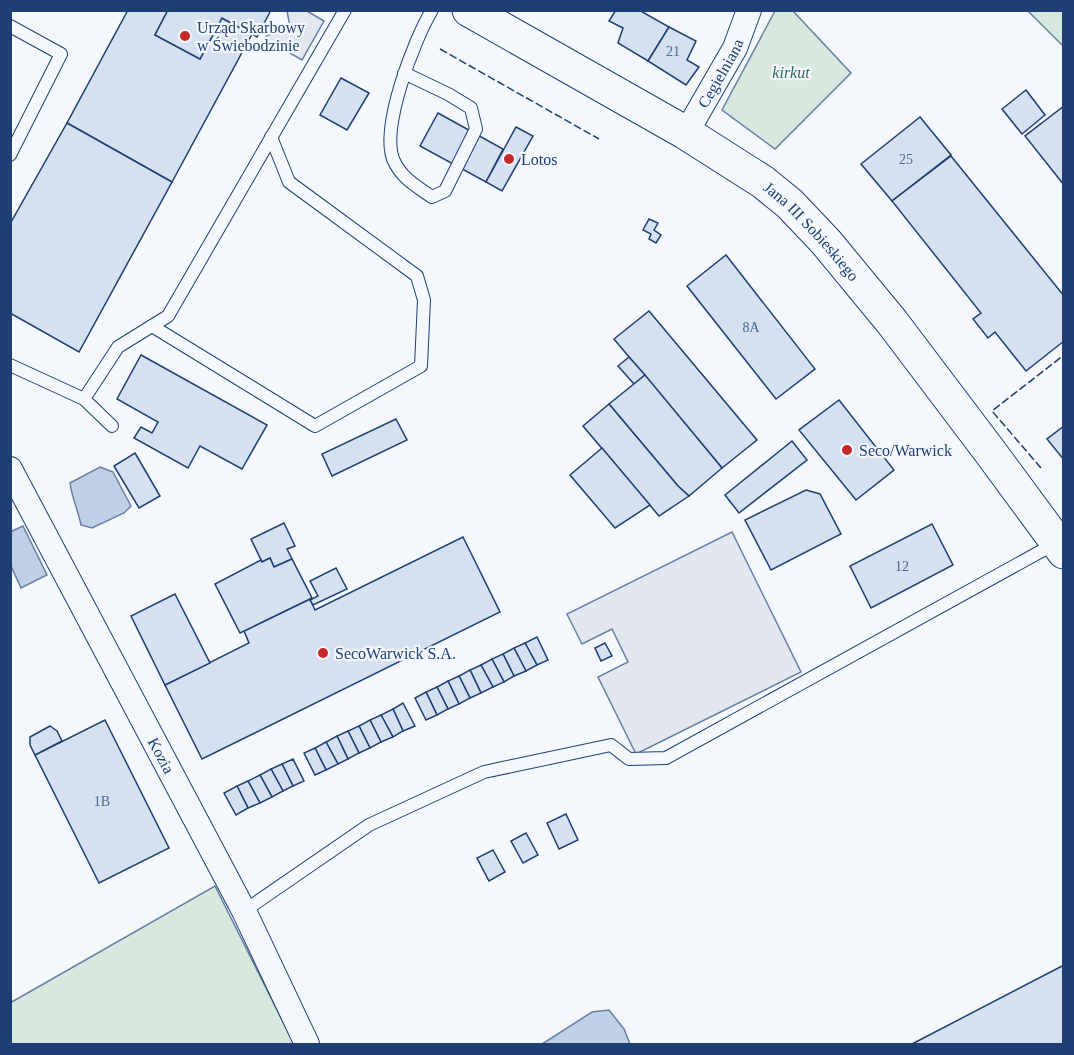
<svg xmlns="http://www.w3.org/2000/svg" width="1074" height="1055" font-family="Georgia,serif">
<rect width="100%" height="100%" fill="#f4f7fb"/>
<g fill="#d7e8df" stroke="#687fa3" stroke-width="1.5">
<polygon points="775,11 793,11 851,73 775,149 722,110"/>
<polygon points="1028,11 1063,11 1063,46"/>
<polygon points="215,886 294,1044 11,1044 10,1003"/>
</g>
<g fill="#e3e8f0" stroke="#687fa3" stroke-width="1.5">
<polygon points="287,11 307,11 324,21 302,60 265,39 266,36 290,27"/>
<polygon points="732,532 801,672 636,754 598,677 628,662 612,629 582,644 567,614"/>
</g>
<g fill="#bed0e5" stroke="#687fa3" stroke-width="1.5">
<path d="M100 467 113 472 131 506 124 513 92 528 81 525C78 510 72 498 70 483Z"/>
<polygon points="23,526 47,575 21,588 11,566 10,532"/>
<polygon points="609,1010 624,1029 630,1044 542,1044 592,1012"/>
</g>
<g fill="#d5e0f0" stroke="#1d3f73" stroke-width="1.5">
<polygon points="128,10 168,10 155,35 200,59 222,18 252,34 172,182 67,123"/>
<polygon points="168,10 271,10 257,37 222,18 200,59 155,35"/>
<polygon points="616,10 639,10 669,27 648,61 618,43 623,28 609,21"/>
<polygon points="669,27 696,41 687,60 699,67 686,85 648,61"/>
<polygon points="341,78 369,93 347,130 320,115"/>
<polygon points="1026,90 1045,115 1022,134 1002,109"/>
<polygon points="1064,106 1064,185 1025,136"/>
<polygon points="438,113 503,149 486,182 420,146"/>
<polygon points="920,117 951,155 892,201 861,164"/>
<polygon points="67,123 172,182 79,352 10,313 10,224"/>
<polygon points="516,127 533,136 502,191 486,182"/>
<polygon points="951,156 1064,296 1064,341 1026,371 995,332 988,338 973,319 981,313 892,201"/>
<polygon points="649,219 658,223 654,230 661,235 656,243 649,239 651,234 643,230"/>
<polygon points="726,255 815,369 776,399 687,286"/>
<polygon points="649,311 757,440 722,468 614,339"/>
<polygon points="141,355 267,425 242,469 200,446 188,468 134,438 141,427 152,433 158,422 117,399"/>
<polygon points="629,357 645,375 634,384 618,366"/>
<polygon points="645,375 722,468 689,496 678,486 609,404"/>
<polygon points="839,400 894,470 856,500 799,430"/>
<polygon points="609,404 678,486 689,496 659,516 583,426"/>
<polygon points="396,419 407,440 332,476 322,454"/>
<polygon points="1064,426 1064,460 1047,439"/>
<polygon points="792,441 807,460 739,513 725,495"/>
<polygon points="602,448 650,505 615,528 570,475"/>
<polygon points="135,453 160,496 139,508 114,466"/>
<polygon points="806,490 820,494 841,534 771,570 745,520"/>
<polygon points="284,523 295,546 287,549 292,559 274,567 270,558 262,562 251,539"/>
<polygon points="932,524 953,565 871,608 850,566"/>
<polygon points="463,537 500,612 202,759 165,685 249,643 244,631 310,599 315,610"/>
<polygon points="270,558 274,567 292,559 312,598 240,633 215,584 261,560 262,562"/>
<polygon points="336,568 347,589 313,605 310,600 318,596 310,581"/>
<polygon points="175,594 210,663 165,685 131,616"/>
<polygon points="537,637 548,660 537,665 525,643"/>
<polygon points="525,643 537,665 526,671 514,648"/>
<polygon points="605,643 612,656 601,661 595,648"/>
<polygon points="514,648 526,671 514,676 503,654"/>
<polygon points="503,654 514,676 504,682 492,659"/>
<polygon points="492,659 504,682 493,687 481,665"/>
<polygon points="481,665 493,687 481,693 470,670"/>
<polygon points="470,670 481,693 470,698 459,676"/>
<polygon points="459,676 470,698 459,704 448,681"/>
<polygon points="448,681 459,704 448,709 437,687"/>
<polygon points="437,687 448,709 437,715 426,692"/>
<polygon points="426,692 437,715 426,720 415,698"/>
<polygon points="403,703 415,726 403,731 393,709"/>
<polygon points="393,709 403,731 393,737 381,715"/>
<polygon points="381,715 393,737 381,742 370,720"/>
<polygon points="105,720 169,848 99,883 35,755"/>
<polygon points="370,720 381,742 370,748 359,726"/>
<polygon points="50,726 57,731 62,741 35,755 30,745 30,737"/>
<polygon points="359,726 370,748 359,753 348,731"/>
<polygon points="348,731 359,753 348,759 337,736"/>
<polygon points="337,736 348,759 338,764 326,742"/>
<polygon points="326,742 338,764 326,770 315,748"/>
<polygon points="315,748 326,770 315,775 304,753"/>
<polygon points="293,759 304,781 293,786 282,764"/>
<polygon points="282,764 293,786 283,791 271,769"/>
<polygon points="271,769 283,791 272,797 260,775"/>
<polygon points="260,775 272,797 260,803 248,781"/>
<polygon points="248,781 260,803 248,808 237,786"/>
<polygon points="237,786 248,808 236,815 224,793"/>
<polygon points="566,814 578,840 559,849 547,823"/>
<polygon points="526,833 538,855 523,863 511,841"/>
<polygon points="493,850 505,872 489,881 477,858"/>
<polygon points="1064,965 1064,1044 912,1044"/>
</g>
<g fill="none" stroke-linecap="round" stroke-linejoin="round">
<g stroke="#1d3f73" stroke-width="14">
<g id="lane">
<polyline points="10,26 61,54 10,155"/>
<path d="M404 73 448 94 471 108 476 129 445 191 432 197C416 186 401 178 393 159 381 126 414 40 432 10"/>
<polyline points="152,326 315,426 421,366 424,300 417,276 289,182 271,137"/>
<polyline points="10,365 84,399 118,347 168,316 345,10"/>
<polyline points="84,399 112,426"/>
<polyline points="244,911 369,825 484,772 611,745 629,759 666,758 1056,543"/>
</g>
</g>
<g stroke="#1d3f73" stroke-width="26">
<g id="street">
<path id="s1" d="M686 133 735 48 749 10"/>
<path id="s2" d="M10 469 244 911 307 1044"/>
</g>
</g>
<g stroke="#1d3f73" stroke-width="35">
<g id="secondary">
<path id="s3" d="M469 10 686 133 763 182 790 204 826 242 892 322 991 453 1064 552"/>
</g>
</g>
<use href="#lane" stroke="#f4f7fb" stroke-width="12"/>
<use href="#street" stroke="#f4f7fb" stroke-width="24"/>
<use href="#secondary" stroke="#f4f7fb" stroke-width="33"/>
<g stroke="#1d3f73" stroke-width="1.5" stroke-dasharray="8 3" stroke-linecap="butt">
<polyline points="440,49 599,139"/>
<polyline points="1041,468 992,411 1064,355"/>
</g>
</g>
<g fill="#c62828" stroke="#f4f7fb" stroke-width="2">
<circle cx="185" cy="36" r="6"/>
<circle cx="509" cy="159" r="6"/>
<circle cx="847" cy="450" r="6"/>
<circle cx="323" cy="653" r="6"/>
</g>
<g text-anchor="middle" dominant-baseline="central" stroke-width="4.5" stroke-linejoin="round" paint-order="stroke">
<g font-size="14" fill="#4b6792">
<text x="673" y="51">21</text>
<text x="906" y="159">25</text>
<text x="751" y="327">8A</text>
<text x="902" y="566">12</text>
<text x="102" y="801">1B</text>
</g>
<g font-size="16" fill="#1d3f73" stroke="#f4f7fb" text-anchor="start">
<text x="197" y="27">Urząd Skarbowy<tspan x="197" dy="18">w Świebodzinie</tspan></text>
<text x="521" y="159">Lotos</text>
<text x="859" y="450">Seco/Warwick</text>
<text x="335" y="653">SecoWarwick S.A.</text>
</g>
<g font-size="16" font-style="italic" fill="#2c6c60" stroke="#f4f7fb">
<text x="791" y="72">kirkut</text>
</g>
<g font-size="16" fill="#1d3f73" stroke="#f4f7fb">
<text stroke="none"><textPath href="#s1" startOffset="69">Cegielniana</textPath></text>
<text stroke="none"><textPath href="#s3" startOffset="410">Jana III Sobieskiego</textPath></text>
<text stroke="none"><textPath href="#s2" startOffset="324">Kozia</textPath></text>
</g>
</g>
<rect width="1074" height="1055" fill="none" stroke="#1d3f73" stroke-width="24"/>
</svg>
